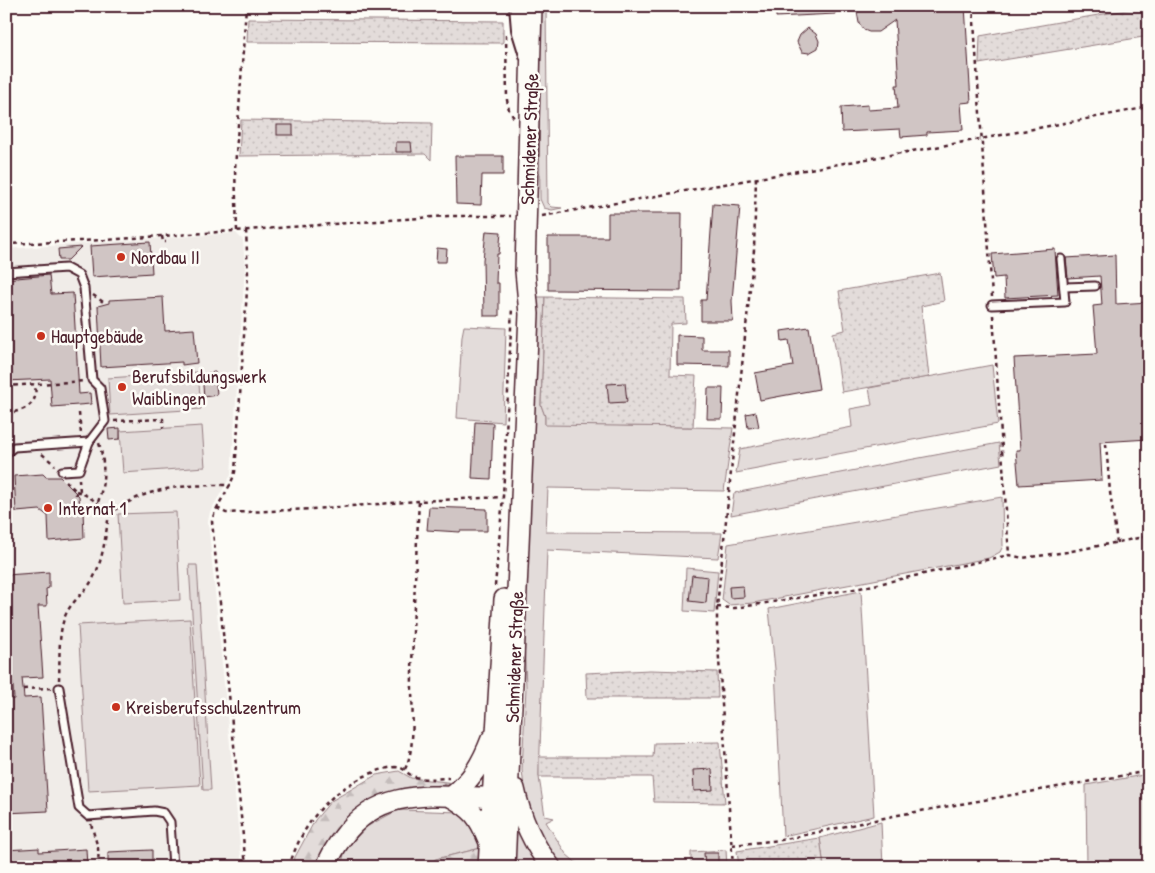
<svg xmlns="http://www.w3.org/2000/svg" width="1155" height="873" font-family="'Patrick Hand',sans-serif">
<defs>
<pattern id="forest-firs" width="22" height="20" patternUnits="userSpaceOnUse" patternTransform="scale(1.25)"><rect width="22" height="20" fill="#e3dcda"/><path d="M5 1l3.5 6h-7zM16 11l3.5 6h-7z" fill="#c4bcbb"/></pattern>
<pattern id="garden-dots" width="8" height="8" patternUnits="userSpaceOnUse" patternTransform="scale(1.25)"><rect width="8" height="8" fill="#e3dcda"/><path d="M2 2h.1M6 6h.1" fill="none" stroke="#c4bcbb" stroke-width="1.8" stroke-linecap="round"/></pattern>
</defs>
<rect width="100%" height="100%" fill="#fdfcf7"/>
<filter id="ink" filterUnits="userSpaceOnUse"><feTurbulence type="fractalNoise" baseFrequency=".02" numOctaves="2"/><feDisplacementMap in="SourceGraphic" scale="10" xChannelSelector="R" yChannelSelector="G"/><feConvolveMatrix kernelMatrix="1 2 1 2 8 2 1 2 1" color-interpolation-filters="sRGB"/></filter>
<g filter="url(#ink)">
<polygon fill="#f0ece8" points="236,233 243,240 245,267 231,475 210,512 208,521 242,867 6,867 6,249"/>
<g fill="#e3dcda" stroke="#967e82">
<polygon points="538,6 546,6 548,203 552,207 562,208 552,210 544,208 540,199"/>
<polygon points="536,297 545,297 541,405 545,416 545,424 733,428 724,491 548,488 546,532 722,533 718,558 547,550 539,777 545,816 554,818 546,822 566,854 581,867 561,867 553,859 535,830 526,805 522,770 526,687 523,618"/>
<polygon points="464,326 506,328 503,422 457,418 462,336"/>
<polygon points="992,365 998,424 736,473 740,449 852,427 850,409 872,405 869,388"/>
<polygon points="198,372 201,409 110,415 108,378"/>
<polygon points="202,426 205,467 123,473 120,431"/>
<polygon points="999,443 1001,464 731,515 734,493"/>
<polygon points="1002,497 1003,546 1000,552 989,558 753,603 729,605 722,600 728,544"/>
<polygon points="176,512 180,600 123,603 118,514"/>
<polygon points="189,565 197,565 211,790 203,790"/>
<polygon points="686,568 718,571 714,613 684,611"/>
<polygon points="861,591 874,816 783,836 775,669 769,609"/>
<polygon points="190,619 200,785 88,791 78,625"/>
<polygon points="1149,774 1149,867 1087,867 1086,785"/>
<polygon points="398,810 460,812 475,825 481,848 436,859 424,867 341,867 345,850 366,827"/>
<polygon points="514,812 540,867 512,867"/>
<polygon points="881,822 883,867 824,867 820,838"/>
<polygon points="726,850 727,867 691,867 691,852"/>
</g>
<g fill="url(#forest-firs)" stroke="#967e82">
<polygon points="399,771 411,778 455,783 411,789 377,800 329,839 321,867 293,867 295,857 315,820 331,801 376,775"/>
<polygon points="481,848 480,867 424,867 436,859"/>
</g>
<g fill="url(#garden-dots)" stroke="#967e82">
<polygon points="1149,6 1149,36 979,64 980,36"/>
<polygon points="248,19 503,21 503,43 247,42"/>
<polygon points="241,120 432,123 431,160 425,154 239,156"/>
<polygon points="940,273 944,301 921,306 929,377 842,392 833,333 845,330 839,291"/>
<polygon points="545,297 685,299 686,323 671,324 670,375 696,376 693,427 545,425 545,416 541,405"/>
<polygon points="650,670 717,672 718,698 587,698 586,673"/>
<polygon points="720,742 725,803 654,802 652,777 539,777 539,757 653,757 654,743"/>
<polygon points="820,838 824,867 739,867 737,851"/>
</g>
<g fill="#d0c5c4" stroke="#4a1f2b">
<polygon points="776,6 834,6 835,14 776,17"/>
<polygon points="856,6 965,6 971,102 961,103 963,130 927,132 927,135 901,137 900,129 842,132 841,107 868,105 868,110 898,108 896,85 899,85 895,20 878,32 869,32 864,30 859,23"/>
<polygon points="808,28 816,34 819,41 818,48 809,53 802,52 797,42 800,35"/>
<rect x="277" y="125" width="16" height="10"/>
<polygon points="396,142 411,142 412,152 396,152"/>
<polygon points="455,156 503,156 503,175 482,175 481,205 456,204"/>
<polygon points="713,204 740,206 732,301 733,321 701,321 701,300 706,300"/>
<polygon points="608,213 682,213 681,291 548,290 548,237 608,237"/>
<polygon points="486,231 501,232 499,254 497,254 496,283 499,283 499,316 484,316 483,260"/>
<polygon points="150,242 152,273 92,277 90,246"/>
<polygon points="81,247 68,260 59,260 58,249"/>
<polygon points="437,248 447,249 446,262 436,262"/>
<polygon points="1055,249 1058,295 1005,298 1004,277 994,278 992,254"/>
<polygon points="1115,255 1116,304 1149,302 1149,439 1100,442 1102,480 1019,485 1016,450 1020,450 1014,358 1097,354 1093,306 1102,305 1100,276 1068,278 1066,258"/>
<polygon points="49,275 51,294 73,293 79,394 90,393 91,404 52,407 50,379 6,381 6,279"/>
<polygon points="163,297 165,331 194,329 197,363 182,365 182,362 101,367 98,306 109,303 109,300"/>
<polygon points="809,327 819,389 760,400 755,373 793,366 789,340 782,341 781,331"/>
<polygon points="677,335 702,336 702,350 729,350 729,366 677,365"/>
<polygon points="215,372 217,395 204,397 202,374"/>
<polygon points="625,383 627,402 609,403 607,384"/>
<polygon points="708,388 723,388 722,419 707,419"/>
<polygon points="756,412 759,427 748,428 746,414"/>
<polygon points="475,422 493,423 491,479 472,478"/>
<polygon points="120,428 120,439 109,440 108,429"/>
<polygon points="43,474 46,477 60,477 79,496 80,507 83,510 84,538 49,541 48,516 40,510 16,512 14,476"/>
<polygon points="429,507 487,509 487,531 460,531 460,532 427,530"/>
<polygon points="49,572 49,588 46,589 47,606 38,606 43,677 22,678 24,698 41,697 48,811 6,813 6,699 14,699 12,675 6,676 6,575"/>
<polygon points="692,575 708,577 706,603 689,601"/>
<polygon points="743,586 744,597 730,598 729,587"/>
<polygon points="712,769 713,790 694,791 693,770"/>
<polygon points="39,848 39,852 86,849 87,867 6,867 6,850"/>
<polygon points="152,850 152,867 108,867 108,852"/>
<polygon points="704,853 718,853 718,867 705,867"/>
</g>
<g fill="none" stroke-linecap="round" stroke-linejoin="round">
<g stroke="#4a1f2b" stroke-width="11">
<g id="service">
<polyline points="6,272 66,268 79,275 84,288 92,380 100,388 105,421 89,442 14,447 6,453"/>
<polyline points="1064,287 1095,286"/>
<polyline points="992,305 1065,302 1061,259"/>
<polyline points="62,471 79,470 89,442"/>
<polyline points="59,688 79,808 88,816 154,811 164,813 170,822 173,867"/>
</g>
</g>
<g stroke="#4a1f2b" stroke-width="20">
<polyline id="tertiary" points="518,6 520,29 528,55"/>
</g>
<g stroke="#4a1f2b" stroke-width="22">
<g id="secondary">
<path d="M515 789C521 818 532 843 551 867"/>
<path d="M451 797C472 779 481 765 491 739"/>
<path d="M451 797C473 810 478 816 488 840"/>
<path d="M326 867C330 856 336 846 343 837 379 788 429 796 483 797L492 801 500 808"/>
<polyline points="488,867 504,599"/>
<polyline points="505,867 529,314 525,271 532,6"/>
</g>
</g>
<g stroke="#4a1f2b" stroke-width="2.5" stroke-dasharray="4 4" stroke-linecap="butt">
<polyline points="973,6 992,297"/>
<polyline points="506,35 507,100 509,110 514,118"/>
<polyline points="542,216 981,139 1149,107"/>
<polyline points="237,231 235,169 246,6"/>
<polyline points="162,236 163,242 166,242"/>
<polyline points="6,244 105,240 448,216 511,216"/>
<polyline points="93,295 106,304"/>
<polyline points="993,315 1009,555 1023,558 1067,552 1149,536"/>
<polyline points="6,386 85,381"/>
<path d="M6 413C23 412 41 404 34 384"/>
<polyline points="79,413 81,434"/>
<polyline points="114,421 163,419 163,428"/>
<polyline points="1106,444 1110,492 1117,543"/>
<polyline points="42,454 55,465"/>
<polyline points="79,479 80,492"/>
<polyline points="66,481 76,491 76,495"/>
<path d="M76 491C91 496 99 504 109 515"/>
<path d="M98 502C105 483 105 462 99 443"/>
<polyline points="217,508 226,513 312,509 419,501"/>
<polyline points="495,586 503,497 512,307"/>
<polyline points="717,607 735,608 860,588 1009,555"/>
<path d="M59 680C60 660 58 637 64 619 69 603 83 595 91 582 103 563 105 537 109 515 114 510 119 507 125 504 157 485 195 485 231 485"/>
<polyline points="23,689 51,688"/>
<polyline points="6,691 13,690"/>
<path d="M405 769C417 746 411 700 412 674 413 616 416 558 419 501L503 497"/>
<polyline points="91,824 98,848 99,867"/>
<polyline points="732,845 781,840 898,815 1149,771"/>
<path d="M246 867 212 521C215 506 230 490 235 472L248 275 246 230"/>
<path d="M289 867C301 826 327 794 365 776 374 772 384 768 395 767 404 767 404 771 411 775 421 781 438 778 449 778"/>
<polyline points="733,867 717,630 717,607 754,250 756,177"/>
</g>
<use href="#service" stroke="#fdfcf7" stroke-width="7"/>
<use href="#tertiary" stroke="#fdfcf7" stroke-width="16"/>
<use href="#secondary" stroke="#fdfcf7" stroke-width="19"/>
</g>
</g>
<g fill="#c8321e" stroke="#fdfcf7" stroke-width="2">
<circle cx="121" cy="257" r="5"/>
<circle cx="41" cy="336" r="5"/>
<circle cx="122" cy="387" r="5"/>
<circle cx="48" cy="508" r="5"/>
<circle cx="116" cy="707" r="5"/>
</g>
<g text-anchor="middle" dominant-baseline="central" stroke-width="5" stroke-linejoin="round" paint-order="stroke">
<g font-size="19" fill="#4a1f2b" stroke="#fdfcf7">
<text transform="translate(529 139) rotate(-88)">Schmidener Straße</text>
<text transform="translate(514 657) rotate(-88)">Schmidener Straße</text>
</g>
<g font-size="19" fill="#4a1f2b" stroke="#fdfcf7" text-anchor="start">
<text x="131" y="257">Nordbau II</text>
<text x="51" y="336">Hauptgebäude</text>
<text x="132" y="376">Berufsbildungswerk<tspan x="132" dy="22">Waiblingen</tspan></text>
<text x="58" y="508">Internat 1</text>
<text x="126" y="707">Kreisberufsschulzentrum</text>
</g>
</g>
<rect width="1155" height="873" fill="none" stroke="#fdfcf7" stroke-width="25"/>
<rect x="12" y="12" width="1130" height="848" fill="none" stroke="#4a1f2b" stroke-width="2" filter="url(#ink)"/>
</svg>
